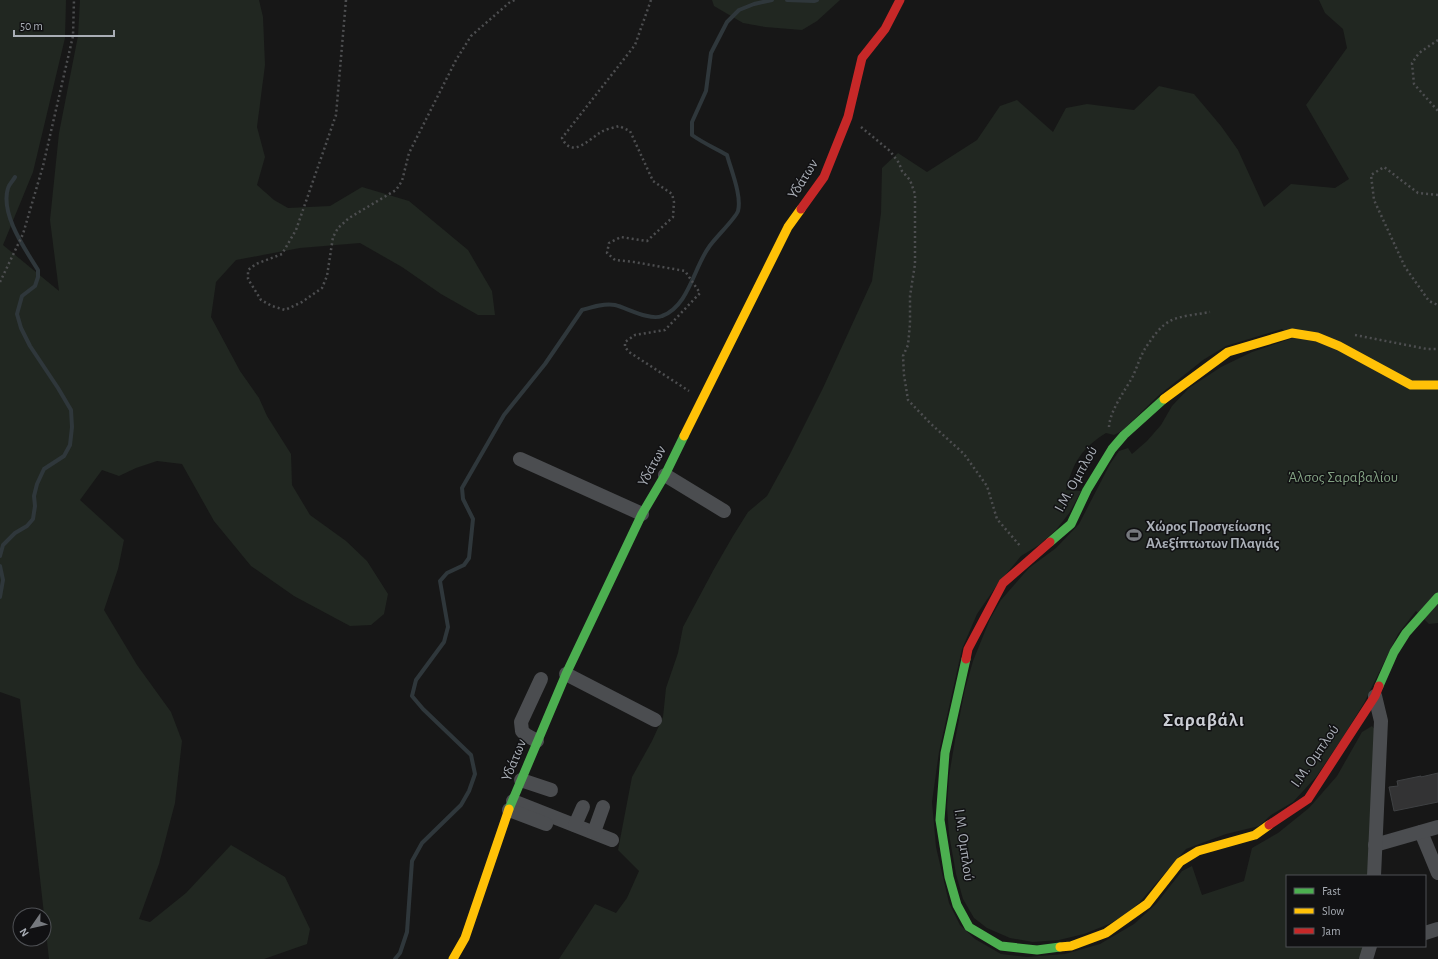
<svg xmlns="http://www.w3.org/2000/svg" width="1438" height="959" font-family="'Alegreya Sans',sans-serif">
<rect width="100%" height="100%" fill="#171717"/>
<g fill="#212721">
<polygon points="0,0 66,0 65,38 33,172 3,245 59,291 50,220 59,133 78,36 80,0 259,0 263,17 265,65 257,127 265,157 257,185 274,200 288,208 330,206 362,187 409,201 468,250 492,291 495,315 478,315 441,294 402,267 360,243 300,248 236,260 216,282 211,317 240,371 259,398 267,416 291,454 292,485 310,515 346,541 367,561 388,594 384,614 371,625 350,626 294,596 251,566 214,521 182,464 157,461 136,468 119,476 102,470 80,500 124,540 118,569 104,610 137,665 171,712 182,741 175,803 159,864 139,919 150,922 186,893 231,845 285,877 310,929 307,944 264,959 49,959 20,699 0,692"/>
<polygon points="712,0 840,0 817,21 802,30 765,27 743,23 714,6"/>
<path d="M1319 0H1438V623L1429 624 1416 611 1398 634 1364 703 1343 737 1316 777 1293 802 1271 815 1259 826 1226 834 1186 849 1139 903 1125 915 1109 924 1084 934 1059 940 1033 942 1010 938 987 928 974 918 963 899 956 874 949 834 947 807 949 776 955 740 965 689 973 661 990 619 1001 600 1029 568 1056 548 1079 524 1110 464 1119 451 1128 448 1132 454 1147 441 1161 425 1172 406 1189 388 1221 367 1252 352 1293 338 1282 329 1226 346 1203 360 1158 396 1122 431 1114 435 1106 433C1082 448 1073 462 1066 490L1081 491 1070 512 1056 530 1039 545 1021 556 997 585 977 614 962 649 939 752 932 802 936 847 949 903 960 925 975 939 1001 954 1027 957 1065 954 1100 944 1134 924 1156 904 1182 871 1192 866 1202 895 1244 881 1252 848 1278 833 1309 808 1337 776 1362 732 1372 726 1376 731 1368 876H1287V946H1364L1361 959H559L595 904 616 913 627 898 639 871 618 850 632 777 652 741 663 717 666 688 678 653 683 627 714 569 733 536 748 512 767 496 789 456 823 388 872 281 881 213 882 168 898 153 927 172 977 140 1000 106 1017 100 1053 132 1066 108 1087 104 1134 110 1159 86 1194 94 1221 126 1238 150 1264 207 1291 184 1335 188 1349 179 1306 105 1347 48 1343 29 1325 13Z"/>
</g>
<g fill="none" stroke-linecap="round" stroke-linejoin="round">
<g stroke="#2f373b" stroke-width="4">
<polyline points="787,0 814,1 817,0"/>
<path d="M0 556 3 545 15 533 27 526 33 519 35 506 34 496 37 484 44 469 64 456 70 445 72 427 71 410 58 388 30 346 21 328 17 314 22 296 35 286 38 277V270C25 249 0 214 8 188 9 184 13 181 15 177"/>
<polyline points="0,566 3,580 0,597"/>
<path d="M395 959 400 953 407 932 412 861 422 843 461 805 469 791 475 774 471 755 423 709 412 696 416 680 444 642 448 627 440 581 447 573 464 565 469 558 473 519 463 499 462 488 504 415 545 364 582 310C592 307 604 303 615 305 627 308 650 321 662 316 689 306 694 267 709 247 714 239 736 218 738 211 742 196 731 170 727 155 715 148 703 143 692 135V122L706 91 711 53 727 22 739 10 754 4 772 0"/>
</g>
</g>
<polygon fill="#333334" stroke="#3f4143" points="1438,773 1438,802 1394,811 1389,787 1398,786 1397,781 1421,776 1421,777"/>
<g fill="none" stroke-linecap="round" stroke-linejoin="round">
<g stroke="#4d4e50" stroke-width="2.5" stroke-dasharray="2 3" stroke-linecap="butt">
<polyline points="346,0 336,115 296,230 282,254 256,264 248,270 248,279 261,300 272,306 285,310 302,302 322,288 327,276 333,237 338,228 349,218 396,190 402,181 409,153 456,60 471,36 510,2 515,0"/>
<path d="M651 0 635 45 562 138C572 159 588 140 601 132 606 129 613 128 619 126L630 131 653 181 672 194 674 202 673 217 647 241 621 237 609 243 607 253 615 260 634 262 685 271 700 293 665 330 635 335 625 342V347L629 352 689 391"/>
<polyline points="1438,40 1419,53 1412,63 1414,84 1438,111"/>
<polyline points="861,127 890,151 899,163 902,171 910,180 915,194 915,264 910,296 910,324 908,345 903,356 904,375 908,400 930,423 964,454 987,486 997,519 1021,547"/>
<polyline points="1438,195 1418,193 1384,167 1371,175 1374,200 1405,267 1429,301 1438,305"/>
<polyline points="0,282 23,234 43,166 73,36 74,0"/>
<polyline points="1355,335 1427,349 1438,349"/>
<path d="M1109 427C1110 410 1125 391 1133 376 1138 365 1141 353 1149 343 1154 335 1162 325 1170 321 1178 316 1200 314 1210 312"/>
</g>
<g stroke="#4b4d50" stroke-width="14">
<polyline points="520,459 642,514"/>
<polyline points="665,475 724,511"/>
<polyline points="566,674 655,720"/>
<polyline points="537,741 526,735 522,731 521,722 541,679"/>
<polyline points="521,780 551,790"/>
<polyline points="513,801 612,840"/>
<polyline points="509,810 546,824"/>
<polyline points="575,825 583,807"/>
<polyline points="594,832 603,807"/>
<polyline points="1421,832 1438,873"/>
<polyline points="1375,845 1438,827"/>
<polyline points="1374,876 1381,721 1375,696"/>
<polyline points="1425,933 1438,929"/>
<polyline points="1366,959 1370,946"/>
</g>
<g stroke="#4caf50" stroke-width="9">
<polyline points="1050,542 1071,524 1087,490 1112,449 1124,435 1164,399"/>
<polyline points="966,659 945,753 940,820 949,877 957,905 969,927 1001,946 1037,950 1060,947"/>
<polyline points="1379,686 1394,652 1406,633 1438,597"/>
<polyline points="509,809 566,674 642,514 665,475 684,436"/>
</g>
<g stroke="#ffc107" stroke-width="9">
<polyline points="1164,399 1228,352 1292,333 1317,337 1339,346 1411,385 1438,385"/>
<polyline points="684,436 788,227 801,209"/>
<polyline points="1060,947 1071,946 1106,933 1147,904 1180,862 1198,851 1255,835 1269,825"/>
<polyline points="453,959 465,938 509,809"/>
</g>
<g stroke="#c62828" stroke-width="9">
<polyline points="801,209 824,177 848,117 862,58 885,29 900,0"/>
<polyline points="966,659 968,649 1003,583 1050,542"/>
<polyline points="1269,825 1308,799 1375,696 1379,686"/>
</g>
</g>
<defs>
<g id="stadium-bare" transform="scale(1.2)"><path d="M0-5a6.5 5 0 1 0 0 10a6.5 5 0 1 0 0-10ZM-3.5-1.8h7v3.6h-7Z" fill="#76797e" stroke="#111113" stroke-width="2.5" paint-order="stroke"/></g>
</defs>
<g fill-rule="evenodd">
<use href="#stadium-bare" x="1134" y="535"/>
</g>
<g text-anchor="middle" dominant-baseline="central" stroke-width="3" stroke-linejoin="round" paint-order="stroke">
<g font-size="15" fill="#a9aeb6" stroke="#111113">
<text transform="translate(803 179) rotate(-58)">Υδάτων</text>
<text transform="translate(652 466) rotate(-62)">Υδάτων</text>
<text transform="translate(1076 479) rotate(-61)">Ι.Μ. Ομπλού</text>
<text transform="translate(1315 756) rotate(-55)">Ι.Μ. Ομπλού</text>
<text transform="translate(514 760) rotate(-68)">Υδάτων</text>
<text transform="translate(964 845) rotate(82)">Ι.Μ. Ομπλού</text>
</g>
<g font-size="15" fill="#82a082" stroke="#111113">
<text x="1343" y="477">Άλσος Σαραβαλίου</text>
</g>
<g font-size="15" font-weight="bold" fill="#a9aeb6" stroke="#111113" text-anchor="start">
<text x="1146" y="526">Χώρος Προσγείωσης<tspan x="1146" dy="17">Αλεξίπτωτων Πλαγιάς</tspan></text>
</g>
<g font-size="19" font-weight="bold" letter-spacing="1" fill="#cacdd3" stroke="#111113">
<text x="1204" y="720">Σαραβάλι</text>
</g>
</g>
<rect x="1286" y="875" width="140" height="72" fill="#111113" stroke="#4e5054"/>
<rect x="1294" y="888" width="20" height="6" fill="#4caf50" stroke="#4e5054"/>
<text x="1322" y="895" font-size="12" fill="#a9aeb6">Fast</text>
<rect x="1294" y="908" width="20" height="6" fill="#ffc107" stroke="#4e5054"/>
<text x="1322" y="915" font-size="12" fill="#a9aeb6">Slow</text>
<rect x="1294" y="928" width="20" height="6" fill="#c62828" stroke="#4e5054"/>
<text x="1322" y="935" font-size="12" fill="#a9aeb6">Jam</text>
<g transform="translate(32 927) rotate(236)"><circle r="19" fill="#111113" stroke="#4e5054"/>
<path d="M0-3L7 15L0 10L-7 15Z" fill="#76797e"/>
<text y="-6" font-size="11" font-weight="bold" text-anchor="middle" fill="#a9aeb6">N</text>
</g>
<path d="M14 30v6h100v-6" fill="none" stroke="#a9aeb6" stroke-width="2"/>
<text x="20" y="30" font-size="12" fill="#a9aeb6" stroke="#111113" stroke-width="3" paint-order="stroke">50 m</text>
</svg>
